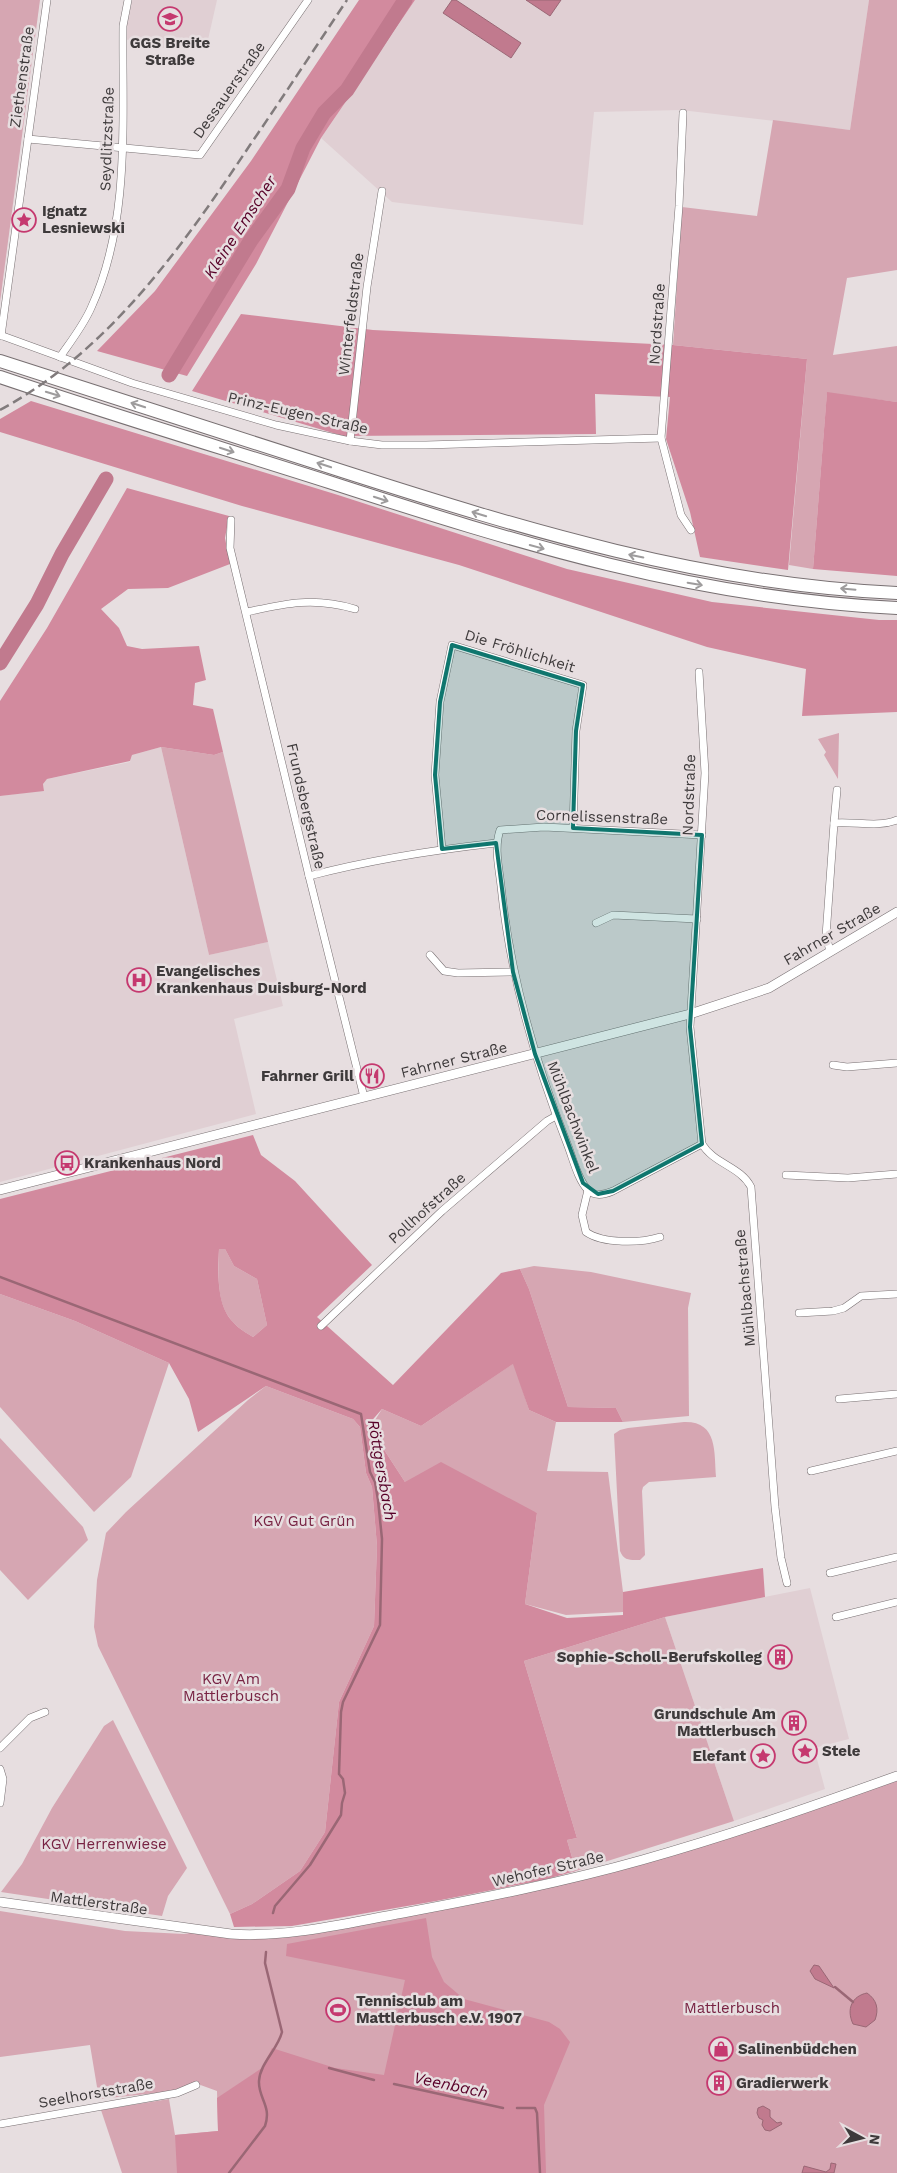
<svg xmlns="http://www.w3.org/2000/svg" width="897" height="2173" font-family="'Work Sans',sans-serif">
<rect width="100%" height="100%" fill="#e7dee0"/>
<g fill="#e0cfd3">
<polygon points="132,0 217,0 207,44 172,37 169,49 124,39"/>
<polygon points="415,0 869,0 850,130 681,110 594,112 583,225 392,202 321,138"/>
<polygon points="161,747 209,955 268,942 283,1006 234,1019 256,1114 0,1182 0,796 44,790 43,784 47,779 130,762 132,755"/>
<polygon points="810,1588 849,1739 814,1748 825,1789 734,1821 665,1617"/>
</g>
<g fill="#d6a6b2">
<polygon points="0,0 40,0 0,302"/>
<polygon points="869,0 897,0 897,270 847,278 833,355 897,346 897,402 827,393 813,569 789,565 807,359 673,345 682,207 757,216 773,120 850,130"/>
<polygon points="839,733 838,779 824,755 826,752 818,739"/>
<polygon points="161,747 214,755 223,752 268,942 209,955"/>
<path d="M219 1249H225L234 1266 257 1279 267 1325 253 1337C247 1333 239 1329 234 1323 215 1305 219 1273 219 1249Z"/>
<polygon points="534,1266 591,1272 691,1293 688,1308 689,1416 623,1422 616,1408 568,1407 529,1289 520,1269"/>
<polygon points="0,1294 75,1321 169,1363 131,1477 94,1512 0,1407"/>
<polygon points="514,1363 529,1410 556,1422 547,1471 608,1472 623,1592 623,1612 566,1615 525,1604 537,1513 405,1482 370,1428 382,1409 421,1426"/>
<polygon points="266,1386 353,1419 360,1427 366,1473 372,1487 377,1546 374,1626 339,1702 325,1832 300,1871 252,1904 230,1914 98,1646 94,1627 97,1580 106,1533 126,1512 248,1400"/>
<path d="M684 1422C718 1421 714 1452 716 1477L649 1482 643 1487 642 1491 645 1555 640 1560C630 1560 624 1561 620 1551L614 1434 620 1430 628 1428Z"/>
<polygon points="0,1438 83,1527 88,1540 28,1600 0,1570"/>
<polygon points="665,1617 734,1821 576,1871 567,1840 577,1838 524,1661"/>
<polygon points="113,1720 187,1868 168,1896 162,1916 1,1892 22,1864 52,1808 104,1726"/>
<polygon points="897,1780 897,2173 122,2173 101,2110 169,2099 175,2135 218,2131 217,2091 195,2083 176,2091 99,2099 90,2045 0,2057 0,1911 125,1931 184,1934 195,1932 249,1938 584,1878"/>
</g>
<g fill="#d28a9e" fill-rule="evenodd">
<polygon points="359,0 415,0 321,138 256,264 187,376 97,351 155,291 251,161"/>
<polygon points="241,314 373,330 673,345 807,359 788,570 700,557 690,512 666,439 670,397 595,394 596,434 343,436 192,391"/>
<polygon points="827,392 897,402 897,576 813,569"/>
<polygon points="31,401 338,495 567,569 712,602 879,620 897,620 897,712 802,716 806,669 707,647 459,565 242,506 0,432 0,419"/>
<polygon points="127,488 229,516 225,538 230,564 168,588 128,589 101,609 119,628 127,646 142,649 199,646 206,680 195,683 193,705 213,709 223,752 214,755 161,747 132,755 130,761 47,779 43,784 44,791 0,796 0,701 47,628"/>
<path d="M253 1135 261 1155 295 1181 372 1265 317 1317 393 1385 501 1273 520 1269 529 1289 568 1407 616 1408 623 1422H556L529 1410 513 1364 421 1426 382 1409 368 1425 405 1482 441 1462 537 1513 525 1604 567 1618 623 1615V1592L763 1568 765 1597 665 1617 524 1661 577 1838 567 1840 576 1871 543 1880 436 1901 292 1926 234 1927 230 1914 252 1904 300 1871 325 1832 339 1702 374 1626 377 1546 372 1487 366 1473 360 1427 353 1419 266 1386 198 1432 189 1399 169 1363 75 1321 0 1294V1199ZM219 1249H225L234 1266 257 1279 267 1325 253 1337C247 1333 239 1329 234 1323 216 1306 218 1272 219 1249Z"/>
<polygon points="426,1918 432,1957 444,1982 464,1999 549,2022 560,2029 570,2042 544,2105 546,2173 177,2173 175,2135 218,2131 217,2098 262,2068 272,2048 335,2068 384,2075 405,1980 286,1956 287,1944"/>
</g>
<g fill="#c17a8e" stroke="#9a6775">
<polygon points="452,0 456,0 521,43 511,58 443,13"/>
<polygon points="526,0 561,0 550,16"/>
<polygon points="814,1965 819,1966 834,1988 815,1979 810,1971"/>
<path d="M867 1993C877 2000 879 2009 875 2020L866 2027 853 2024C846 2009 852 1996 867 1993Z"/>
<polygon points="763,2106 770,2110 770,2117 777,2123 781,2122 782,2124 770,2131 765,2130 762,2125 763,2120 759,2118 757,2113 758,2108"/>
<polygon points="831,2163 836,2164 834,2173 802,2173 804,2166 826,2172 830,2169"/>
</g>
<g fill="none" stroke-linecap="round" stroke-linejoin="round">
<g stroke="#9a6775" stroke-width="2.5">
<polyline points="0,1277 361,1414 370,1472 375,1482 378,1500 382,1539 380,1625 343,1702 341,1712 339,1774 343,1779 345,1793 342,1803 341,1815 310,1865 275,1906 273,1913"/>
<polyline points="835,1987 853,2002"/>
<polyline points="329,2068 374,2080"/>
<polyline points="394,2084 503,2108"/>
<polyline points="517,2108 535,2108 537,2113 540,2173"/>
<path d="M229 2173 265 2126C272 2106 258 2098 259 2081 260 2063 278 2049 282 2032L265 1963 266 1952"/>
</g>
<g stroke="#c17a8e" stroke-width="15">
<polyline points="169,375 251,240 288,189 303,148 324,113 347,90 405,0"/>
<polyline points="0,663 37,604 62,554 106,479"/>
</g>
<g stroke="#787072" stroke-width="8">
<g id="minor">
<polyline points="683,113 679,206 661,438 681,515 691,530"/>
<polyline points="28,139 200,155 308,0"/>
<polyline points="0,335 132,383 276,425 350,441 382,445 426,445 661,438"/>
<polyline points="1,336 47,0"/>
<path d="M60 357C71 341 83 326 91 308 131 221 122 119 123 26L128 0"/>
<polyline points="350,441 367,287 382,191"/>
<polyline points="231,520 230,548 309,876 364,1097"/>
<path d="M247 612C287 603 314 597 355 609"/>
<path d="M699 672 705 773 690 1027 702 1144C714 1164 740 1166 751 1187L775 1507 781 1558 787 1583"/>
<polyline points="834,823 837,790"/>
<polyline points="442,849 435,775 440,702 452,645 583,685 576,731 573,828"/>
<path d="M309 876C370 860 433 850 496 843"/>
<polyline points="596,923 613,915 697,919"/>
<path d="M830 951 826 936 834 823C855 821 877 828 897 820"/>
<polyline points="430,955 444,971 458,973 513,972"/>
<polyline points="833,1065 847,1067 897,1063"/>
<path d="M702 1144 613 1191C606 1194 595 1197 588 1190 578 1180 573 1159 568 1146 535 1062 510 976 501 886 499 867 494 848 500 830L544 827 702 835"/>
<polyline points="786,1175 848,1178 897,1174"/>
<path d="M588 1190 582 1215 586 1232C603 1244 641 1243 660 1237"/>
<polyline points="799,1313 833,1311 844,1308 861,1296 897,1294"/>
<polyline points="321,1326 442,1211 547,1121 556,1116"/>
<polyline points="839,1399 897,1394"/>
<polyline points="811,1471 897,1451"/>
<polyline points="830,1573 897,1557"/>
<polyline points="836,1617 897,1602"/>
<polyline points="0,1748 30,1718 45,1712"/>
<polyline points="0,1769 3,1779 0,1803"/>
<polyline points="0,2124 177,2093 196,2085"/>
</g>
</g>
<g stroke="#787072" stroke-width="10">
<g id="tertiary">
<polyline points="0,1190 690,1014 769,988 897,912"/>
<path d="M0 1902 231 1934C287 1938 347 1923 403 1913 483 1898 564 1882 642 1860 728 1836 813 1806 897 1776"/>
</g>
</g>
<g stroke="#787072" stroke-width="14">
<g id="motorway">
<path d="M0 361C114 398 228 434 342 471 523 529 706 585 897 593"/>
<path d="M0 377C109 414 219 447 329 482 517 543 698 599 897 608"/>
</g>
</g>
<use href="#minor" stroke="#fff" stroke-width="7"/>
<use href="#tertiary" stroke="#fff" stroke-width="9"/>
<use href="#motorway" stroke="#fff" stroke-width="12"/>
<path stroke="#817b7c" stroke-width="2.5" stroke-dasharray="10 5" stroke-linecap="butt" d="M0 410C109 351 183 246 250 145 283 97 315 48 347 0"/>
</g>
<defs><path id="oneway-shaft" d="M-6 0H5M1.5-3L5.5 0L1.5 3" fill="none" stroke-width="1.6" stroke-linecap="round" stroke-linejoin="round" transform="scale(1.25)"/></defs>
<g stroke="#9e9c9d">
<use href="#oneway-shaft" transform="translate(53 394) rotate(17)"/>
<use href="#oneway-shaft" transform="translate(138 405) rotate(-162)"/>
<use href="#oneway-shaft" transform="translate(227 450) rotate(18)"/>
<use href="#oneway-shaft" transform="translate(324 465) rotate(-162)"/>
<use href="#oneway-shaft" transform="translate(381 499) rotate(18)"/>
<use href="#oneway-shaft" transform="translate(479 514) rotate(-163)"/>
<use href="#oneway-shaft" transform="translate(537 547) rotate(15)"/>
<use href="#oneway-shaft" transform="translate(636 556) rotate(-168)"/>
<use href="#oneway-shaft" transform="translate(695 584) rotate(10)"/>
<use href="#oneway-shaft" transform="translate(848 589) rotate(-175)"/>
</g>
<path fill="#0f766e" fill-opacity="0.2" stroke="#0f766e" stroke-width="4" stroke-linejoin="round" d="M452 645 583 685 576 731 573 828 702 835 690 1027 702 1144 613 1191 598 1194 583 1183 535 1054 513 972 496 843 442 849 435 775 440 702Z"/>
<defs>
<g id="school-ring" transform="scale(1.25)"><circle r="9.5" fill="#e7dee0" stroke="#c5396f" stroke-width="1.5"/><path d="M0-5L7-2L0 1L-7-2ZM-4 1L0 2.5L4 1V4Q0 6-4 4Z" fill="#c5396f"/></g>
<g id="sight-ring" transform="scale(1.25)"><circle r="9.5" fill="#e7dee0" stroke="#c5396f" stroke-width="1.5"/><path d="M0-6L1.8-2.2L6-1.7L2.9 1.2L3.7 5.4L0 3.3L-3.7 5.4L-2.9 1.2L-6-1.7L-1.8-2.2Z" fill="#c5396f"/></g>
<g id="hospital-ring" transform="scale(1.25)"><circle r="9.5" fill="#e7dee0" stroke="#c5396f" stroke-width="1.5"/><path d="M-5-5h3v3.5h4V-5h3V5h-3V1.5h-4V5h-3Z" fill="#c5396f"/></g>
<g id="restaurant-ring" transform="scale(1.25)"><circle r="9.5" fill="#e7dee0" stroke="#c5396f" stroke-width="1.5"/><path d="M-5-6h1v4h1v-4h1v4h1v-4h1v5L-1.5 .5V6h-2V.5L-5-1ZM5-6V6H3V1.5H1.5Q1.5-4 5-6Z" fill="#c5396f"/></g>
<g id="bus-ring" transform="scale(1.25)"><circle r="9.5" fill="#e7dee0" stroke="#c5396f" stroke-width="1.5"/><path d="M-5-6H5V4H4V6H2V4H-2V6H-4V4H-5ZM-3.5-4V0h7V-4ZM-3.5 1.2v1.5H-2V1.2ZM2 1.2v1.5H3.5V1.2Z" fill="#c5396f"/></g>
<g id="building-ring" transform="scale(1.25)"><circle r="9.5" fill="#e7dee0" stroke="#c5396f" stroke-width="1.5"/><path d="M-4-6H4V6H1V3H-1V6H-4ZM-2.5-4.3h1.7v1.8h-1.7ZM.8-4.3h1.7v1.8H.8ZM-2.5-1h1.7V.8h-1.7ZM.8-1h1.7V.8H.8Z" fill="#c5396f"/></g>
<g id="stadium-ring" transform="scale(1.25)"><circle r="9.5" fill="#e7dee0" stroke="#c5396f" stroke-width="1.5"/><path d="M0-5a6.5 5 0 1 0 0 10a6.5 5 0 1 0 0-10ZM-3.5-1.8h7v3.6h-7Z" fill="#c5396f"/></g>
<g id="shop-ring" transform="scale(1.25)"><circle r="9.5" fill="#e7dee0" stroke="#c5396f" stroke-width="1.5"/><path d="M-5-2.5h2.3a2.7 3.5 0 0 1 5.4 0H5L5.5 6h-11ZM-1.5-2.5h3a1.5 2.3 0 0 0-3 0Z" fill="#c5396f"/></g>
</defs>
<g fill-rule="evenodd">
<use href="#school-ring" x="170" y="19"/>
<use href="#sight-ring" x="24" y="220"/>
<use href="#hospital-ring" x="139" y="980"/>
<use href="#restaurant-ring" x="372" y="1076"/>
<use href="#bus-ring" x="67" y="1163"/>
<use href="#building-ring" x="780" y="1657"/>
<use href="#building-ring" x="794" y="1723"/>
<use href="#sight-ring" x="805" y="1751"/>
<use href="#sight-ring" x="763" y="1756"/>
<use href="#stadium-ring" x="338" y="2010"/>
<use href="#shop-ring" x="721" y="2049"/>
<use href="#building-ring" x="719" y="2083"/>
</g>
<g text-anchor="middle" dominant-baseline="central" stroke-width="5" stroke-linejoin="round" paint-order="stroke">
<g font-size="15" font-weight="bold" fill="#3e3a3b" stroke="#e7dee0" text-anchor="start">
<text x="170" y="43" text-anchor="middle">GGS Breite<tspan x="170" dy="17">Straße</tspan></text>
<text x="42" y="211">Ignatz<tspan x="42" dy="17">Lesniewski</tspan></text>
<text x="156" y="971">Evangelisches<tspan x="156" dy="17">Krankenhaus Duisburg-Nord</tspan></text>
<text x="354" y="1076" text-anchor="end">Fahrner Grill</text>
<text x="84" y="1163">Krankenhaus Nord</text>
<text x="762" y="1657" text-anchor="end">Sophie-Scholl-Berufskolleg</text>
<text x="776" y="1714" text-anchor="end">Grundschule Am<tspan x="776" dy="17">Mattlerbusch</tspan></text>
<text x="822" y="1751">Stele</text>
<text x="746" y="1756" text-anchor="end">Elefant</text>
<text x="356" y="2001">Tennisclub am<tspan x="356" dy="17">Mattlerbusch e.V. 1907</tspan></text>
<text x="738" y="2049">Salinenbüdchen</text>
<text x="736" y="2083">Gradierwerk</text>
</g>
<g font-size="15" fill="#3e3a3b" stroke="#e7dee0">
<text transform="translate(22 77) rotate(-82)">Ziethenstraße</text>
<text transform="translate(229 90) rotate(-55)">Dessauerstraße</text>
<text transform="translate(107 139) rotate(-88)">Seydlitzstraße</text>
<text transform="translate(351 314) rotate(-83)">Winterfeldstraße</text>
<text transform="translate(657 324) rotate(-86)">Nordstraße</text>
<text transform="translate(298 413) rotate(13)">Prinz-Eugen-Straße</text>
<text transform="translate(520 651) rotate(17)">Die Fröhlichkeit</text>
<text transform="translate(689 795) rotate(-88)">Nordstraße</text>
<text transform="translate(306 806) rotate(77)">Frundsbergstraße</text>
<text transform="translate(602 817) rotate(2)">Cornelissenstraße</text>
<text transform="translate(832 934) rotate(-30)">Fahrner Straße</text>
<text transform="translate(454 1060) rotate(-14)">Fahrner Straße</text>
<text transform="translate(573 1117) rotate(69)">Mühlbachwinkel</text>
<text transform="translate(427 1208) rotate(-42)">Pollhofstraße</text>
<text transform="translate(745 1288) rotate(-95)">Mühlbachstraße</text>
<text transform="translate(548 1869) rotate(-13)">Wehofer Straße</text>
<text transform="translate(99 1903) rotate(8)">Mattlerstraße</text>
<text transform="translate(96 2093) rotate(-10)">Seelhorststraße</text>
</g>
<g font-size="15" fill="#782343" stroke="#e7dee0">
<text x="304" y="1521">KGV Gut Grün</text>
<text x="231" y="1679">KGV Am<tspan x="231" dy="17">Mattlerbusch</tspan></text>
<text x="104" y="1844">KGV Herrenwiese</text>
<text x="732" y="2008">Mattlerbusch</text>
</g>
<g font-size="16" font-style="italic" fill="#580028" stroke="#e7dee0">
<text transform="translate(240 227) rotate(-57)">Kleine Emscher</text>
<text transform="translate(382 1470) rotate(80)">Röttgersbach</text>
<text transform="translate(451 2085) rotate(12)">Veenbach</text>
</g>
</g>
<g transform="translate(862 2138) rotate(97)" stroke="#e7dee0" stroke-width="4" paint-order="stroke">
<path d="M0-4L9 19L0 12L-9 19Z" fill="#3e3a3b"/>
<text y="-8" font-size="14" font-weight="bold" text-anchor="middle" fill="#3e3a3b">N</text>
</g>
</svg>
